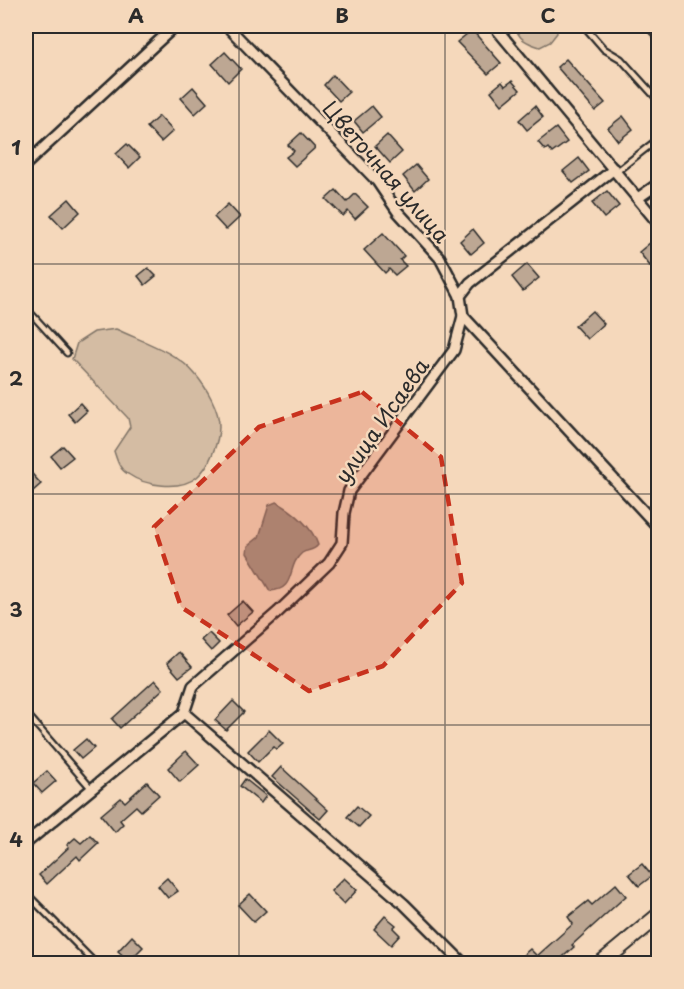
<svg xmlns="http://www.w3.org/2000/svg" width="684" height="989" font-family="'Playpen Sans',sans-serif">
<rect width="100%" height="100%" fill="#f5d8bb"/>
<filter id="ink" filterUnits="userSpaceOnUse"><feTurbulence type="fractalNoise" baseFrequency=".0167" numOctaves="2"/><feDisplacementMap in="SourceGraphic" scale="12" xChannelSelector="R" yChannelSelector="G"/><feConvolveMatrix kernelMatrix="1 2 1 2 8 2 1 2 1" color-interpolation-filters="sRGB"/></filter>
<g filter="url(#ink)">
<g fill="#d4bca3" stroke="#807467" stroke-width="1.5">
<path d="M515 26H556L557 33 550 42 540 47C527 43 518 39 515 26Z"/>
<path d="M116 329C141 341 177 352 195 374 206 387 220 410 219 427 219 442 209 467 197 477 180 491 145 486 128 474 119 469 117 460 114 451L130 427 128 418 72 359 77 343 94 332Z"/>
</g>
<path fill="#a79684" stroke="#756b60" stroke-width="1.5" d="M276 502C293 510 313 528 318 545 313 552 307 549 302 553 286 566 297 590 270 591L247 553 248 546 259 537 269 505Z"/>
<g fill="#bda793" stroke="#2b2b2b" stroke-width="1.5">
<polygon points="656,26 658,26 658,43 648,32"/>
<polygon points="472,30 501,63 488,74 457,42"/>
<polygon points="225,52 241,69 228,82 212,64"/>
<polygon points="566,59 605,103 595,111 557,67"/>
<polygon points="333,75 349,92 339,101 324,85"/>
<polygon points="512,81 520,90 502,105 491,91 502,82 505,86"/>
<polygon points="193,87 207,103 195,114 181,98"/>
<polygon points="372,106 381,117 363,132 354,121"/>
<polygon points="535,106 543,117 527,130 519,120"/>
<polygon points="159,116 173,131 161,142 147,127"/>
<polygon points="623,116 633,129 618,141 608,128"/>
<polygon points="556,128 567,142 552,153 548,148 545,150 538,142"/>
<polygon points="301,133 315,148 295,166 286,157 294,151 288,145"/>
<polygon points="387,135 402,152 390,163 375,146"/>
<polygon points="127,144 140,157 129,168 116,154"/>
<polygon points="579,158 589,171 573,183 563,171"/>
<polygon points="416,165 428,179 415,191 403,176"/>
<polygon points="336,190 347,202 355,194 368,207 355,219 348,211 343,216 326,199"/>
<polygon points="607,191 619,206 604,218 592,203"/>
<polygon points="69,199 80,212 63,228 51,215"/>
<polygon points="228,204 240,217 226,230 214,217"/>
<polygon points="473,229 484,243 471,254 460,241"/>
<polygon points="383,233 404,256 400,260 406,266 395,275 389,269 385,273 364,250"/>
<polygon points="650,243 658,258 650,266 639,252"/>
<polygon points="527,264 539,278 523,291 512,277"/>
<polygon points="148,268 156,276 145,285 138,276"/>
<polygon points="592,311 604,324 587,339 575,326"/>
<polygon points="80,403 87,411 75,422 68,414"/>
<polygon points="63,446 73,457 60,467 51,456"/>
<polygon points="26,467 41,484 26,497"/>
<polygon points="243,601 253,612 236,626 227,615"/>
<polygon points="209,633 219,643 211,651 201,640"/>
<polygon points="179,652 192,667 179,677 167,663"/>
<polygon points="155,680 163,689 120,728 112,719"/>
<polygon points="233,701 244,712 226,730 215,720"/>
<polygon points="269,730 283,744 277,749 273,747 258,762 248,751"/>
<polygon points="86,739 94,748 81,759 73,750"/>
<polygon points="186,751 199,765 180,782 168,768"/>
<polygon points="281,767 328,810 320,819 272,777"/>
<polygon points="47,771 56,781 42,793 33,783"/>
<polygon points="245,779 266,796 261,803 240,786"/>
<polygon points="147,782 159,795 141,811 136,806 120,820 123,824 115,832 101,815 121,798 125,802"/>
<polygon points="357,806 369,816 359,827 347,817"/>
<polygon points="90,835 98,843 80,860 77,856 47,884 39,875 69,847 67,845 75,838 81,843"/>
<polygon points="642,864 652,876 639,886 629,874"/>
<polygon points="167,878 178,891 168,898 158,886"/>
<polygon points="344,878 357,890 344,904 331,891"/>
<polygon points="616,884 626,896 572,945 574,947 556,963 514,963 530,949 537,956 573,924 568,917 588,901 592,905"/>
<polygon points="250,894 266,911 254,922 238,905"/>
<polygon points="385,916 396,925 393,928 400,935 391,945 374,929"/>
<polygon points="132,936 143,947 129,961 118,951"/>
</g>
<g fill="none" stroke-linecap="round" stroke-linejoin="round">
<g stroke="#2b2b2b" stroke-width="9">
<g id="service">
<polyline points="584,26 604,49 621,59 658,100"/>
<polyline points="26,145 36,154"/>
<polyline points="616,172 658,139"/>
<polyline points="26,308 67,353"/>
<polyline points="26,713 91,788"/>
<polyline points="26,893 96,964"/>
</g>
</g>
<g stroke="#2b2b2b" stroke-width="14">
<g id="minor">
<polyline points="227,26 377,181 398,212 440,258 460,296"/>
<polyline points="494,26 658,223"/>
<polyline points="26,164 175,26"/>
<polyline points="638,198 658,184"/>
<polyline points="463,316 658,527"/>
<polyline points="184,713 404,904 464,964"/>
<polyline points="26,843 184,713 193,686 278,612 329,563 342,543 344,513 349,491 454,350 463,316 460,296 470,283 614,169"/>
</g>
</g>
<g stroke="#2b2b2b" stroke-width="18">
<polyline id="secondary" points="600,964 658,916"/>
</g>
<use href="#service" stroke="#f5d8bb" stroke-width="4.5"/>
<use href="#minor" stroke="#f5d8bb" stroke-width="9"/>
<use href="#secondary" stroke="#f5d8bb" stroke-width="14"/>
</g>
</g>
<path fill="#c8321e" fill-opacity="0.2" stroke="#c8321e" stroke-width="4.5" stroke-dasharray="12 8" stroke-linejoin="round" d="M362 392 441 457 462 583 383 666 309 691 181 607 154 527 259 427Z"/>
<path fill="none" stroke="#2b2b2b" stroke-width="1.5" stroke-opacity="0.55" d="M239 26V964M445 26V964M26 264H658M26 494H658M26 725H658"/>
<g text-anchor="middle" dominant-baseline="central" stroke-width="5" stroke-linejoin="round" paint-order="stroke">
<g font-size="21" fill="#2b2b2b" stroke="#f5d8bb">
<text transform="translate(387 171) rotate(49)">Цветочная улица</text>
<text transform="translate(381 420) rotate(-55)">улица Исаева</text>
</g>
</g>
<rect width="684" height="989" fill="none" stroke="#f5d8bb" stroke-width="66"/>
<rect x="33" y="33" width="618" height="923" fill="none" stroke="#2b2b2b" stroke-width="2"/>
<g font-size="20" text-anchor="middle" font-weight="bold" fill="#2b2b2b">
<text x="136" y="23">A</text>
<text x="342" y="23">B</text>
<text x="548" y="23">C</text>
<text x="16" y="155">1</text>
<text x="16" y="386">2</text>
<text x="16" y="617">3</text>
<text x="16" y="847">4</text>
</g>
</svg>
